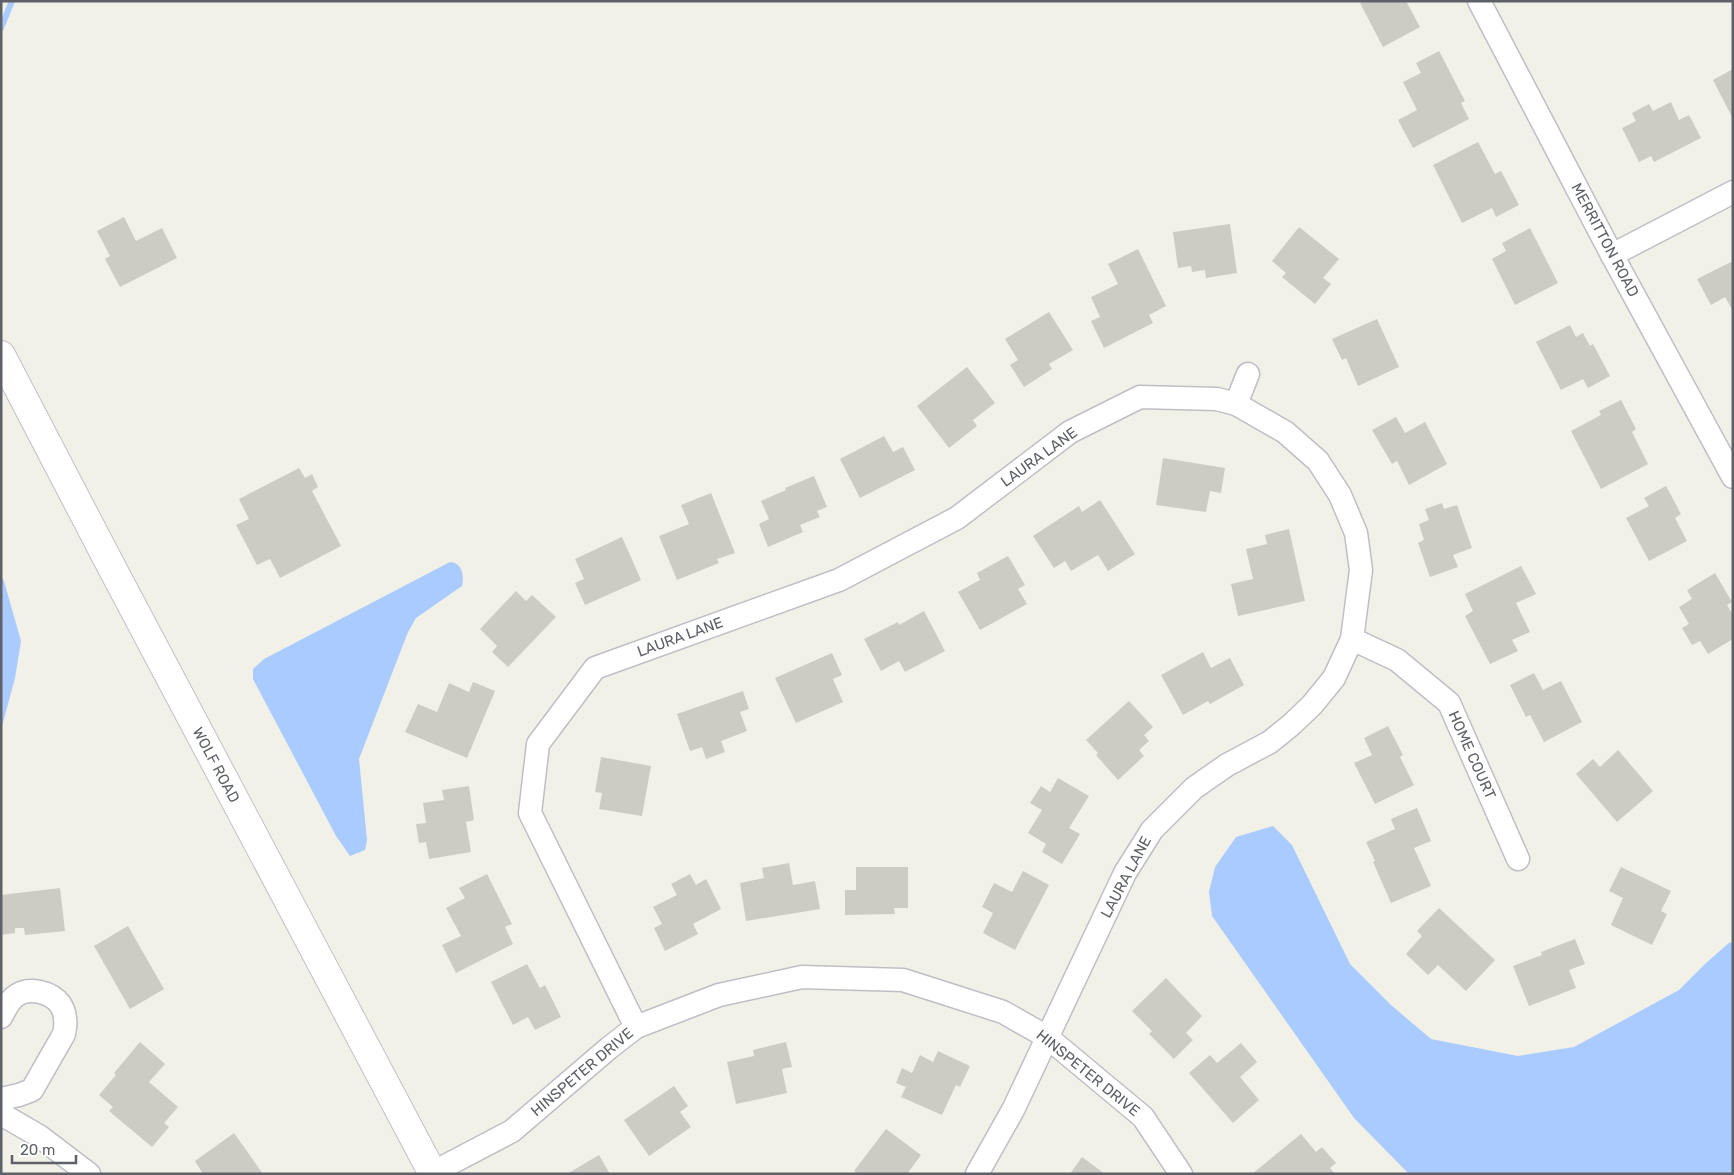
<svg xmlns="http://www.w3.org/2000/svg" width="1734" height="1175" font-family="Rubik,sans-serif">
<rect width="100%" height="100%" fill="#f2f1e7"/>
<g fill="#aacbff">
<path d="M450 562C463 563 464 576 462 586L416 618 408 632 359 759 367 840 365 850 350 856 336 836 253 679V669L264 659Z"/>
<polygon points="1,576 4,581 21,641 15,678 1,730"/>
<polygon points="1273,826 1292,845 1350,964 1391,1005 1431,1039 1518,1056 1574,1047 1679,990 1706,963 1730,942 1733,944 1733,1174 1409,1174 1354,1118 1212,916 1209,892 1215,867 1236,837"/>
</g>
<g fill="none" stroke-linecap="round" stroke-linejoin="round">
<polyline stroke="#aacbff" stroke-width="6" points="1,28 12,1"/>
</g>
<g fill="#cdccc4">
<polygon points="1363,1 1406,1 1420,27 1383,47 1360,3"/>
<polygon points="1439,51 1465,101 1461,103 1469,119 1413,148 1398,120 1417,110 1403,82 1421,73 1416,63"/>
<polygon points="1733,69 1733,119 1713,80"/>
<polygon points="1671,102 1679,120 1689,115 1701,138 1654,162 1651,156 1639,162 1622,128 1636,121 1632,113 1649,104 1653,111"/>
<polygon points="1478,142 1495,174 1501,171 1519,205 1496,217 1492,208 1462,223 1433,165"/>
<polygon points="124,217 136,241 162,228 177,258 120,287 105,259 110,256 97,231"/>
<polygon points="1230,224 1237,273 1206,278 1205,270 1192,272 1191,266 1178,268 1173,232"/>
<polygon points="1299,227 1339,259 1323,278 1331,284 1315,304 1282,277 1286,273 1272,261"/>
<polygon points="1530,228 1558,283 1515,305 1492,259 1506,251 1502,243"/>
<polygon points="1138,249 1166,306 1149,315 1153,323 1104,348 1091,321 1100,317 1091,297 1118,284 1108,264"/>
<polygon points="1733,261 1733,311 1725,297 1711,305 1697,279"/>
<polygon points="1049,312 1073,350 1049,364 1052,369 1024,387 1010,365 1018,360 1005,339"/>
<polygon points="1377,319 1399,367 1358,386 1346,358 1342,360 1332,339"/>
<polygon points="1570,325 1576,337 1583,333 1590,346 1593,344 1610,376 1588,388 1583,379 1561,390 1536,342"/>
<polygon points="967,367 995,403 973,420 977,426 949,448 917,406"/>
<polygon points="1621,400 1636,429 1632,432 1648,464 1601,489 1571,431 1601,415 1599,411"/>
<polygon points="1396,417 1405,433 1425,422 1447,464 1409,485 1397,461 1392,464 1372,430"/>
<polygon points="884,436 893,452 903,447 915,470 860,498 840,459"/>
<polygon points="1163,458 1225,468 1221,493 1210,491 1206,512 1156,505"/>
<polygon points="299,468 305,478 312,474 318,487 312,491 341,546 280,578 270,559 257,565 236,525 249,519 239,499"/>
<polygon points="814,476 827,507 817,511 820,517 800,525 803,532 768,547 759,524 769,519 761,501 786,490 785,488"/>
<polygon points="1666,486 1681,514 1675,518 1687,541 1649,561 1626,518 1649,506 1644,498"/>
<polygon points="711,493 735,553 717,559 719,563 677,580 659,536 689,524 681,505"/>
<polygon points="1100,500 1135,554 1108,571 1098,555 1071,571 1065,561 1054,568 1033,536 1079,506 1082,512"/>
<polygon points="1442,503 1444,509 1457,505 1472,548 1453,555 1458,567 1430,577 1418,543 1424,540 1419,524 1429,520 1425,509"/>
<polygon points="1289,529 1305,601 1238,616 1231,584 1253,579 1246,549 1267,544 1265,535"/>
<polygon points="622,537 641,580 585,605 575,583 584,579 575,559"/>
<polygon points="1008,556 1025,585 1018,589 1027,604 980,630 958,592 980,580 977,573"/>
<polygon points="1521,566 1536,594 1516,603 1530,632 1512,640 1518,651 1490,664 1465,616 1473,611 1465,594"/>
<polygon points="1715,573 1732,602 1727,605 1733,615 1733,639 1708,654 1700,641 1692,645 1682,628 1689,624 1679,607 1692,599 1687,590"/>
<polygon points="516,591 526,601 532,595 556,617 508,667 492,652 497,646 480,629"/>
<polygon points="924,611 945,651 905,672 899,661 881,671 864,639 898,622 899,625"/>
<polygon points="1203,652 1211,668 1230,658 1244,685 1210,704 1208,701 1183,715 1161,675"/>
<polygon points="832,653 842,675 833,679 843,702 796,723 775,678"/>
<polygon points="1534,673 1543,690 1561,681 1582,722 1544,742 1530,715 1526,717 1510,685"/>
<polygon points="473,682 495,691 467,758 405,732 418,704 437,712 449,683 469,692"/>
<polygon points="743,691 749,709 740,712 747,731 721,741 725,752 706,759 702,747 690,751 677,714"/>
<polygon points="1129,701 1153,727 1144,735 1149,741 1139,750 1144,756 1118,780 1096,755 1098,753 1086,740"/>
<polygon points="1388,726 1403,755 1400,757 1414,785 1375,804 1354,763 1372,755 1364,738"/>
<polygon points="1618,750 1653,791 1617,822 1576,774 1593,759 1600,767"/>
<polygon points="601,757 651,766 642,816 599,809 602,793 595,792"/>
<polygon points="1058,778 1089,796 1069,828 1080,834 1062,864 1042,852 1046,844 1028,833 1042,810 1030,803 1041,786 1050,792"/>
<polygon points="469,786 474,820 466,822 471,852 429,859 426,842 419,843 416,824 426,823 423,803 444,800 442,790"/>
<polygon points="1417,808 1431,841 1414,848 1431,886 1391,903 1373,862 1375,861 1366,842 1395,829 1391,819"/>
<polygon points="789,863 793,885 815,881 820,909 746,921 740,883 764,878 762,868"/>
<polygon points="856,867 908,867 908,908 894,908 895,914 845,915 845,890 856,890"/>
<polygon points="1621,867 1671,891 1661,911 1667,914 1652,945 1611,925 1623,898 1609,891"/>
<polygon points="1023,871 1049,885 1015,950 983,933 993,913 982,907 994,883 1012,892"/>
<polygon points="487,874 512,924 505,927 513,944 456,973 442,945 461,936 446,908 465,898 459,888"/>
<polygon points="690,874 696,885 706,879 721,909 693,924 698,934 665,951 654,928 662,924 653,907 677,895 671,884"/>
<polygon points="60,888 65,931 25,935 24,928 15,928 15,933 1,935 1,895"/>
<polygon points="1439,908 1495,960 1466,991 1438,965 1428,975 1406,954 1422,936 1417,931"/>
<polygon points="128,926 164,989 130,1009 94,946"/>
<polygon points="1575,939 1585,964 1569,970 1576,988 1529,1006 1513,966 1542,955 1541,952"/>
<polygon points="527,964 540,988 545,985 561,1017 535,1030 528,1017 513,1025 491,982"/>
<polygon points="1166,978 1202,1016 1186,1033 1193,1040 1174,1059 1149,1034 1152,1031 1132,1011"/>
<polygon points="140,1042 165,1064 149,1082 178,1107 164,1123 169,1127 152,1147 109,1111 113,1107 99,1095 116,1075 114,1073"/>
<polygon points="786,1042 792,1067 782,1069 787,1093 736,1104 727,1062 754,1056 753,1050"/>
<polygon points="1241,1043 1257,1062 1240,1077 1259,1100 1233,1123 1189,1073 1210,1055 1217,1063"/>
<polygon points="938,1051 970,1066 960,1087 956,1085 942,1115 901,1097 906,1087 896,1083 902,1068 912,1073 920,1055 933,1062"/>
<polygon points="674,1086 688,1106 680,1112 691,1127 649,1156 624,1120"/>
<polygon points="886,1129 921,1155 907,1174 858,1174 854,1171"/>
<polygon points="234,1133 263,1174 203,1174 195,1161"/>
<polygon points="1301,1134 1316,1152 1322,1147 1336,1163 1330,1168 1335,1174 1252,1174"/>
<polygon points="599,1155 610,1174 567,1174"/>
<polygon points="1082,1157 1105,1174 1070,1174"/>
</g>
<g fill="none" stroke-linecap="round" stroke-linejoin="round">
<g stroke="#bebfc6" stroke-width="25">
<g id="minor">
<polyline points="1479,1 1612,255 1733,477"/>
<polyline points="1612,255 1733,192"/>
<polyline points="1236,404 1248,374"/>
<polyline points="1352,639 1397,660 1449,703 1518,859"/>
<path d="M1 1017C6 1008 9 1000 17 995 30 987 51 992 60 1004 66 1013 66 1025 64 1034L32 1090 19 1095 1 1099"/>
<polyline points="636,1027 530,813 538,744 595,668 839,580 957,518 1070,432 1140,397 1217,399 1236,404 1285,432 1318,461 1340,495 1356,533 1361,570 1352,639 1334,678 1312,705 1291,725 1270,742 1227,765 1194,788 1152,830 1125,873 1013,1110 977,1174"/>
<polyline points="1,1114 39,1136 89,1174"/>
<polyline points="430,1174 512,1131 609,1048 636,1027 719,995 802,977 903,980 1003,1012 1047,1037 1143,1117 1181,1174"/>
</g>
</g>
<g stroke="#bfc1c8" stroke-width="30">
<polyline id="secondary" points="1,355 110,564 433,1174"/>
</g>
<use href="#minor" stroke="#fff" stroke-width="22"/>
<use href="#secondary" stroke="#fff" stroke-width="28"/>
</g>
<g text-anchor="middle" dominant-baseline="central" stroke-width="4" stroke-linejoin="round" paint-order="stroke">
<g font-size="15" fill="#5e6169" stroke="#fff">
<text transform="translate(1605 240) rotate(62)">MERRITTON ROAD</text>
<text transform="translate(1039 457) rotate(-36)">LAURA LANE</text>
<text transform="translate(680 637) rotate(-20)">LAURA LANE</text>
<text transform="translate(1472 755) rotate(66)">HOME COURT</text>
<text transform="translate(216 765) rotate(62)">WOLF ROAD</text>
<text transform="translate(1126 877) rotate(-62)">LAURA LANE</text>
<text transform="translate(582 1072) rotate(-40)">HINSPETER DRIVE</text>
<text transform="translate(1088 1073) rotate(39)">HINSPETER DRIVE</text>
</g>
</g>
<rect width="1734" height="1175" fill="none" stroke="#5e6169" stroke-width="5"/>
<path d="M12 1155v8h64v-8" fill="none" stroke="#5e6169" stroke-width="2.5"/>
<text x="20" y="1155" font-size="15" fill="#5e6169" stroke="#ffffff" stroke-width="4" paint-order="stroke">20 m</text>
</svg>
